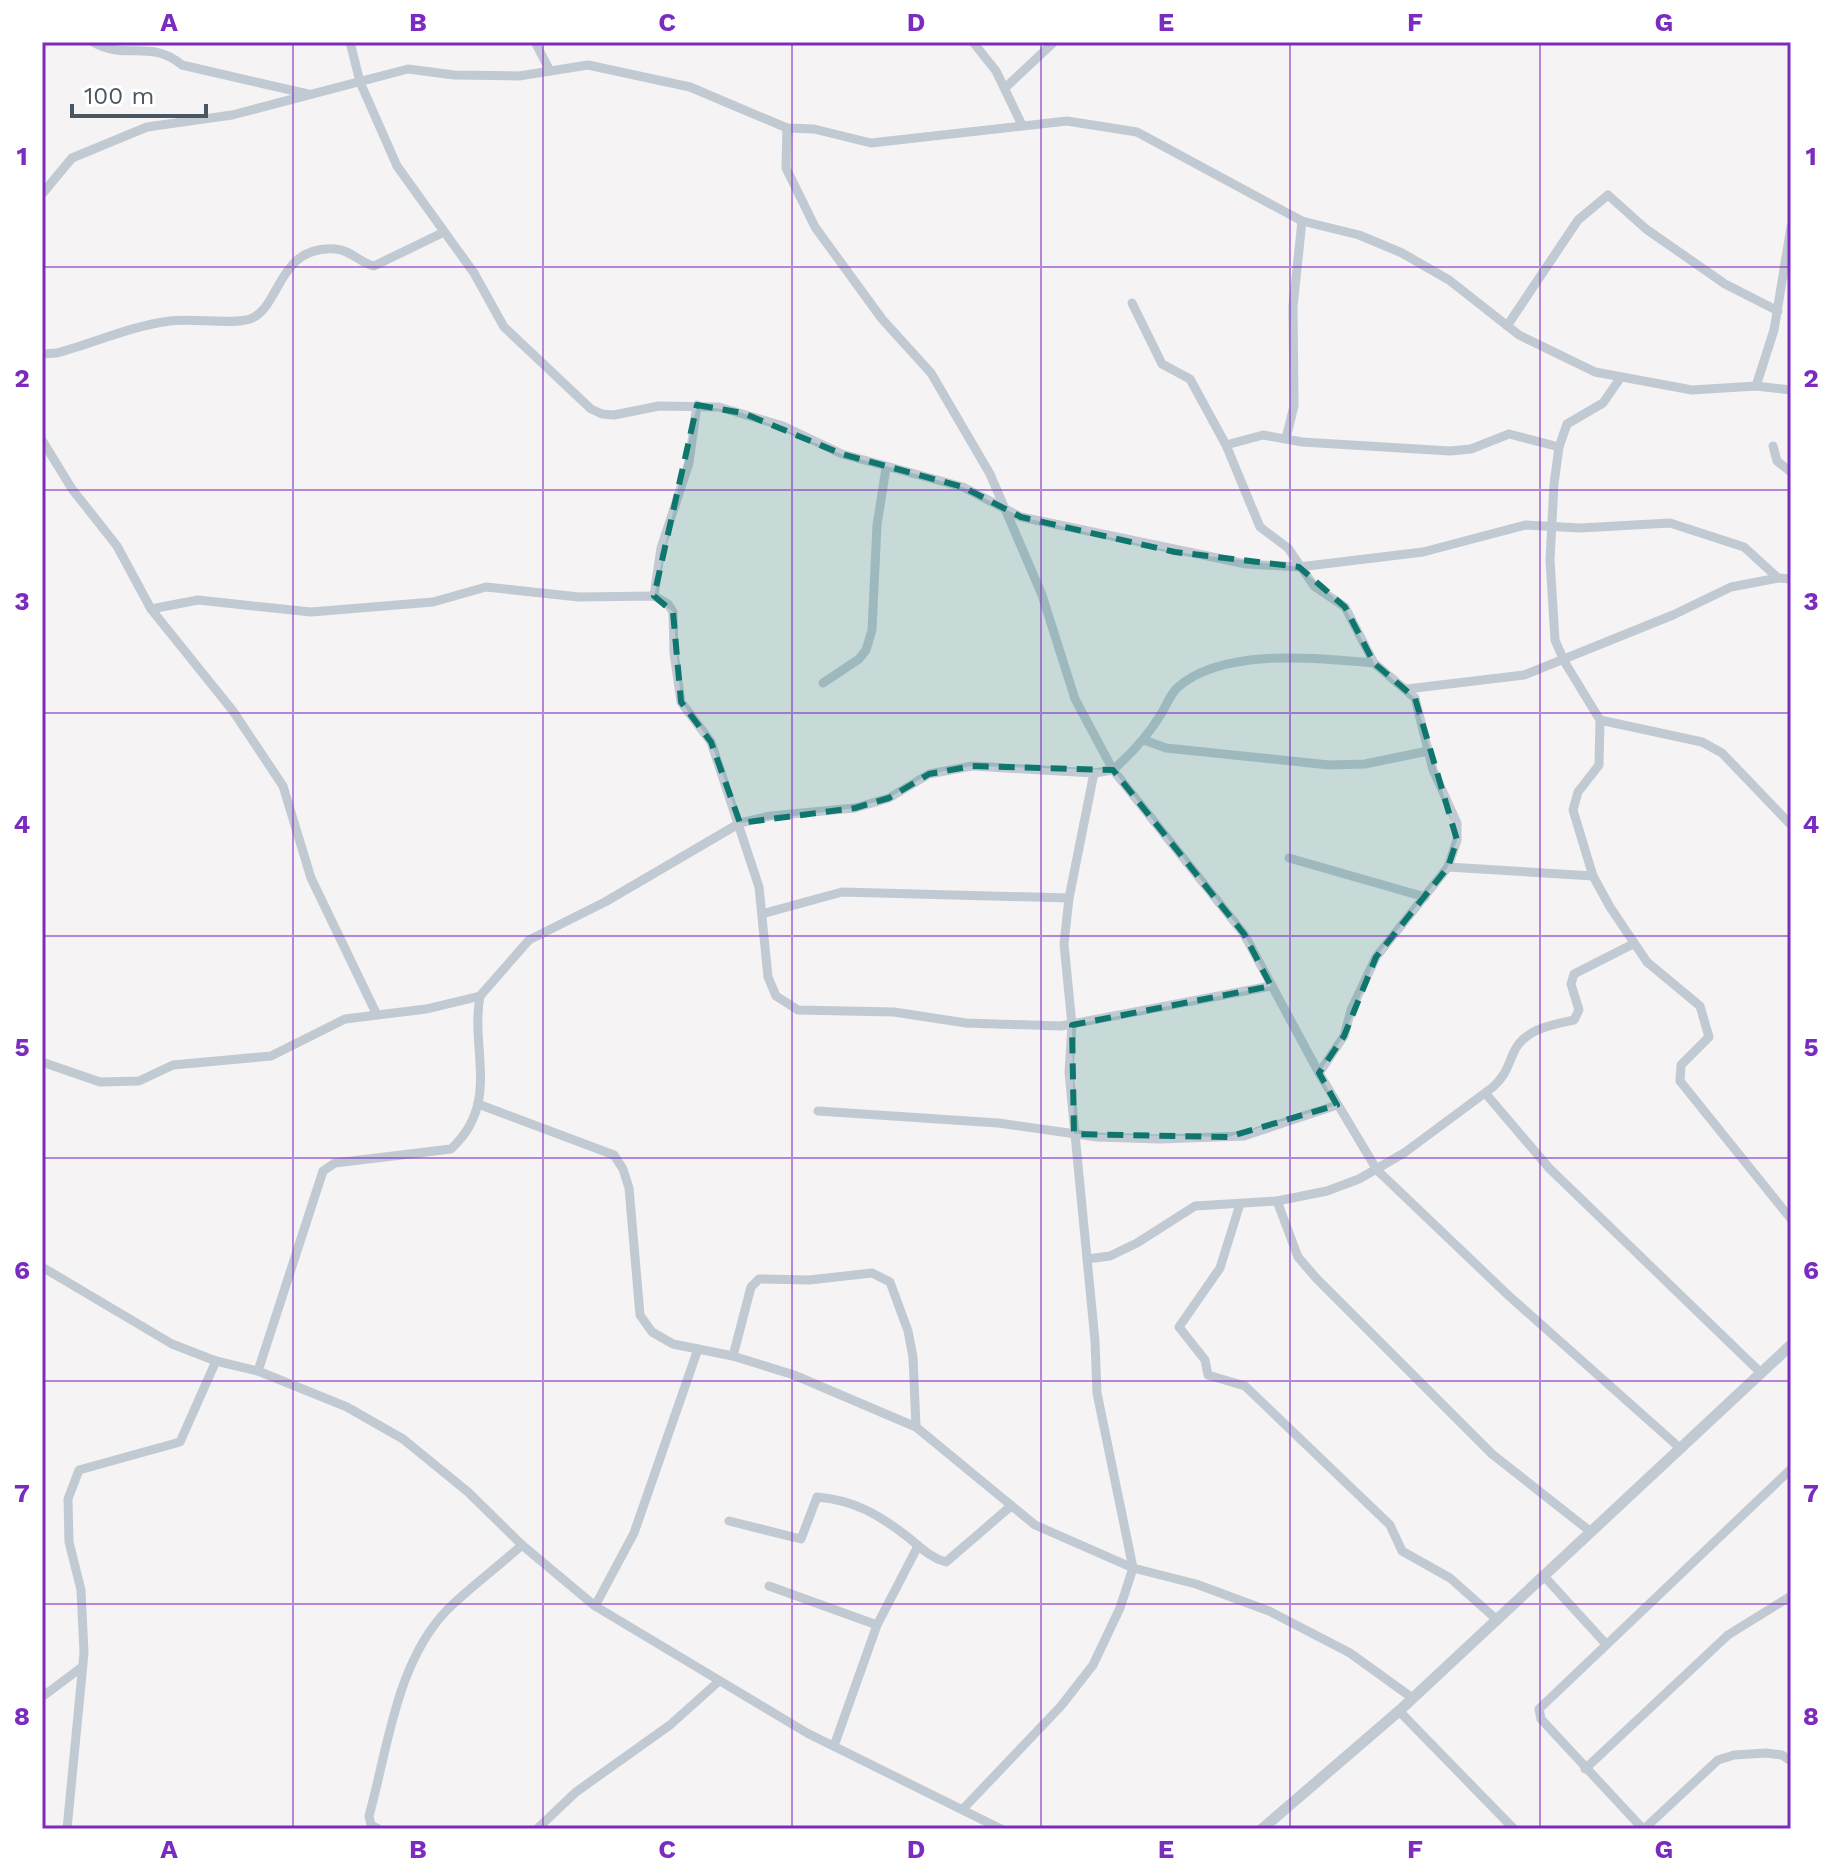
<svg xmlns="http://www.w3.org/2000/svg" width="1833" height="1871" font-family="'Work Sans',sans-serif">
<rect width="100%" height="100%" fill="#f5f3f3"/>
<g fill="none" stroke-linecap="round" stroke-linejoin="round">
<g stroke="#c1cad2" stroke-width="9">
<path d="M93 42C126 61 151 39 182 65L308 94"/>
<polyline points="350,42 360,82 397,166 474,273 504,327 591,409 602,414 614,415 659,406 719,407 783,426 842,454 963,487 1021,517 1246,564 1299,567 1423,552 1525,525 1580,528 1670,523 1744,547 1778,578"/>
<polyline points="535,42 550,71"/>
<polyline points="973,42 996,71 1022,125"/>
<polyline points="1005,88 1054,42"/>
<path d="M787 128 786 168 815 227 882 319 931 373 990 474 1042 595 1075 699 1113 770C1132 753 1148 736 1161 714 1166 706 1170 695 1177 688 1222 647 1319 658 1374 663"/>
<polyline points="42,194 72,158 147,127 232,115 408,69 454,75 519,76 588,65 690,87 787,128 814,129 871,143 1067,121 1137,132 1302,221 1359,235 1402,253 1449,280 1519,335 1595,372 1692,390 1756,386 1791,390"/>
<polyline points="1132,303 1162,364 1190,379 1226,445"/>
<polyline points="1507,326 1578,220 1608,195 1646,229 1725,284 1778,311"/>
<path d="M42 354 57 353C94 343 131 326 170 321 192 318 231 325 250 319 281 308 277 245 335 249 351 250 360 263 374 266L444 232"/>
<polyline points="1621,377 1603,403 1567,424 1559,447 1554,484 1550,560 1555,640 1564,661 1600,720 1599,765 1578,792 1573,810 1593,876 1610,907 1647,962 1700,1006 1709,1037 1681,1065 1680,1081 1791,1219"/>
<polyline points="1756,386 1774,330 1791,227"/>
<polyline points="1286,438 1294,406 1293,307 1302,221"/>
<polyline points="42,440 72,489 117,546 151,609 233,711 283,786 311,878 376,1013"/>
<polyline points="1773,446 1777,461 1791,472"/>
<polyline points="654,596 661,548 689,463 697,405"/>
<polyline points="151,609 198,600 311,612 433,602 486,587 579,597 654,596 668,604 673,612 674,653 681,702 711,742 759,887 768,977 776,996 798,1010 894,1012 966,1023 1061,1026 1271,986"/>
<polyline points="823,683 859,659 866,650 872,630 877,525 886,468"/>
<polyline points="1407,689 1524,675 1673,615 1731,587 1778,578 1791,579"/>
<polyline points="1600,720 1702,742 1722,753 1791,825"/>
<polyline points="1144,740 1166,748 1329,765 1365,764 1428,751"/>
<polyline points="1289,858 1425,897"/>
<polyline points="1448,867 1593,876"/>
<polyline points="762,914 842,892 1069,898"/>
<polyline points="42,1062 100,1082 139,1081 173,1065 271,1056 345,1019 426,1009 480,996"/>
<polyline points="1319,1073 1344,1036 1351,1010 1376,957 1448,867 1457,840 1457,823 1433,770 1415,698 1374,663 1345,607 1314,586 1288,548 1260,527 1226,445 1263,435 1302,442 1450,451 1471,449 1509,434 1559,447"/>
<polyline points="1486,1094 1549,1168 1761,1373"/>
<polyline points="478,1104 614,1155 623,1169 629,1188 640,1315 652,1332 673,1344 733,1356 794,1375 916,1427 1035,1525 1133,1568 1196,1584 1269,1611 1350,1653 1411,1697"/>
<polyline points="818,1111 998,1123 1097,1137 1160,1139 1244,1136 1337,1105"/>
<polyline points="1277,1201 1298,1257 1317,1279 1492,1454 1591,1532"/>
<polyline points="1240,1204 1220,1268 1179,1327 1205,1360 1208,1375 1245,1386 1390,1525 1402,1551 1450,1578 1495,1618"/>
<path d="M1087 1259 1110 1256 1137 1243 1195 1206 1277 1201 1327 1191 1359 1179 1404 1153 1493 1087C1505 1076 1507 1068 1513 1054 1523 1029 1551 1025 1574 1020L1579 1010 1571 984 1574 974 1633 944"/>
<polyline points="42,1267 172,1344 216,1361 258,1371 347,1407 403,1439 468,1492 522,1545 595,1606 807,1733 1001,1829"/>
<polyline points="733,1356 751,1287 759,1279 809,1280 872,1273 890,1282 908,1331 913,1357 916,1427"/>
<path d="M258 1371 323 1171 335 1163 451 1149C501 1103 470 1050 480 996L529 940 605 902 740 823 770 816 855 808 889 798 929 774 972 766 1094 773 1113 770 1244 934 1319 1073 1377 1170 1509 1296 1681 1449"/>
<path d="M729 1521 801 1539 817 1497C854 1500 880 1515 909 1538 921 1548 931 1558 946 1562L1011 1506"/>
<polyline points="1543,1575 1605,1643"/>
<polyline points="769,1586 877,1625"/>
<polyline points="595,1606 634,1533 698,1349"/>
<polyline points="42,1697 82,1667"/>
<polyline points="1399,1711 1514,1829"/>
<polyline points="834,1746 877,1625 918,1546"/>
<polyline points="1585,1769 1728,1635 1791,1596"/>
<polyline points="963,1809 1061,1706 1093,1665 1120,1608 1133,1568 1097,1393 1095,1341 1069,1072 1072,1025 1064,944 1069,898 1094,773"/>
<polyline points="67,1829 84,1653 81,1590 69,1542 68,1499 79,1470 180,1442 216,1361"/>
<path d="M378 1829 371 1825 369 1816C388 1748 396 1663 447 1610 470 1587 498 1567 522 1545"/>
<polyline points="537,1829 576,1792 670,1725 718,1682"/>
<polyline points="1643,1829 1541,1719 1539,1709 1791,1469"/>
<polyline points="1644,1829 1718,1760 1734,1755 1766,1753 1782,1755 1791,1761"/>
</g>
<polyline stroke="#c1cad2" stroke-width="11" points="1262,1829 1399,1711 1791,1345"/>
</g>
<path fill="#0f766e" fill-opacity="0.2" stroke="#0f766e" stroke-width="6" stroke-dasharray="16 10" stroke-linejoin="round" d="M697 405 743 413 842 454 963 487 1021 517 1175 552 1299 567 1345 607 1374 663 1415 698 1457 840 1448 867 1376 957 1344 1036 1319 1073 1337 1105 1228 1137 1074 1134 1072 1025 1271 986 1244 934 1113 770 972 766 929 774 889 798 855 808 740 823 711 742 681 702 673 612 654 596Z"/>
<path fill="none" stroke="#7b2cbf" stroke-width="2" stroke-opacity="0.55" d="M293 42V1829M543 42V1829M792 42V1829M1041 42V1829M1290 42V1829M1540 42V1829M42 267H1791M42 490H1791M42 713H1791M42 936H1791M42 1158H1791M42 1381H1791M42 1604H1791"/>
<rect width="1833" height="1871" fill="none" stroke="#ffffff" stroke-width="88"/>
<path d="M72 104v12h134v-12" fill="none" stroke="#4a5661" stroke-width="4"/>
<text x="84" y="104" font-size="24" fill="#4a5661" stroke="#ffffff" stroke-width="6" paint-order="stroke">100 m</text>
<rect x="44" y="44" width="1745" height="1783" fill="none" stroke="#7b2cbf" stroke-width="3"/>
<g font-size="26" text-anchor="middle" font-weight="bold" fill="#7b2cbf">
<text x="169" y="31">A</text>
<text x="418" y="31">B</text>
<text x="667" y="31">C</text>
<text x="916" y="31">D</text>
<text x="1166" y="31">E</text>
<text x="1415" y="31">F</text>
<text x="1664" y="31">G</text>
<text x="22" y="165">1</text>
<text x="1811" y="165">1</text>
<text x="22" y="387">2</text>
<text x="1811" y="387">2</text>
<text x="22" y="610">3</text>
<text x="1811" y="610">3</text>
<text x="22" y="833">4</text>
<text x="1811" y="833">4</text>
<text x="22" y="1056">5</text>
<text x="1811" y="1056">5</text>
<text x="22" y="1279">6</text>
<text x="1811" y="1279">6</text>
<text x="22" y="1502">7</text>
<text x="1811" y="1502">7</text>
<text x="22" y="1725">8</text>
<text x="1811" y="1725">8</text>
<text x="169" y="1858">A</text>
<text x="418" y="1858">B</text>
<text x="667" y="1858">C</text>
<text x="916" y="1858">D</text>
<text x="1166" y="1858">E</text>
<text x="1415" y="1858">F</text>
<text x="1664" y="1858">G</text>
</g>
</svg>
